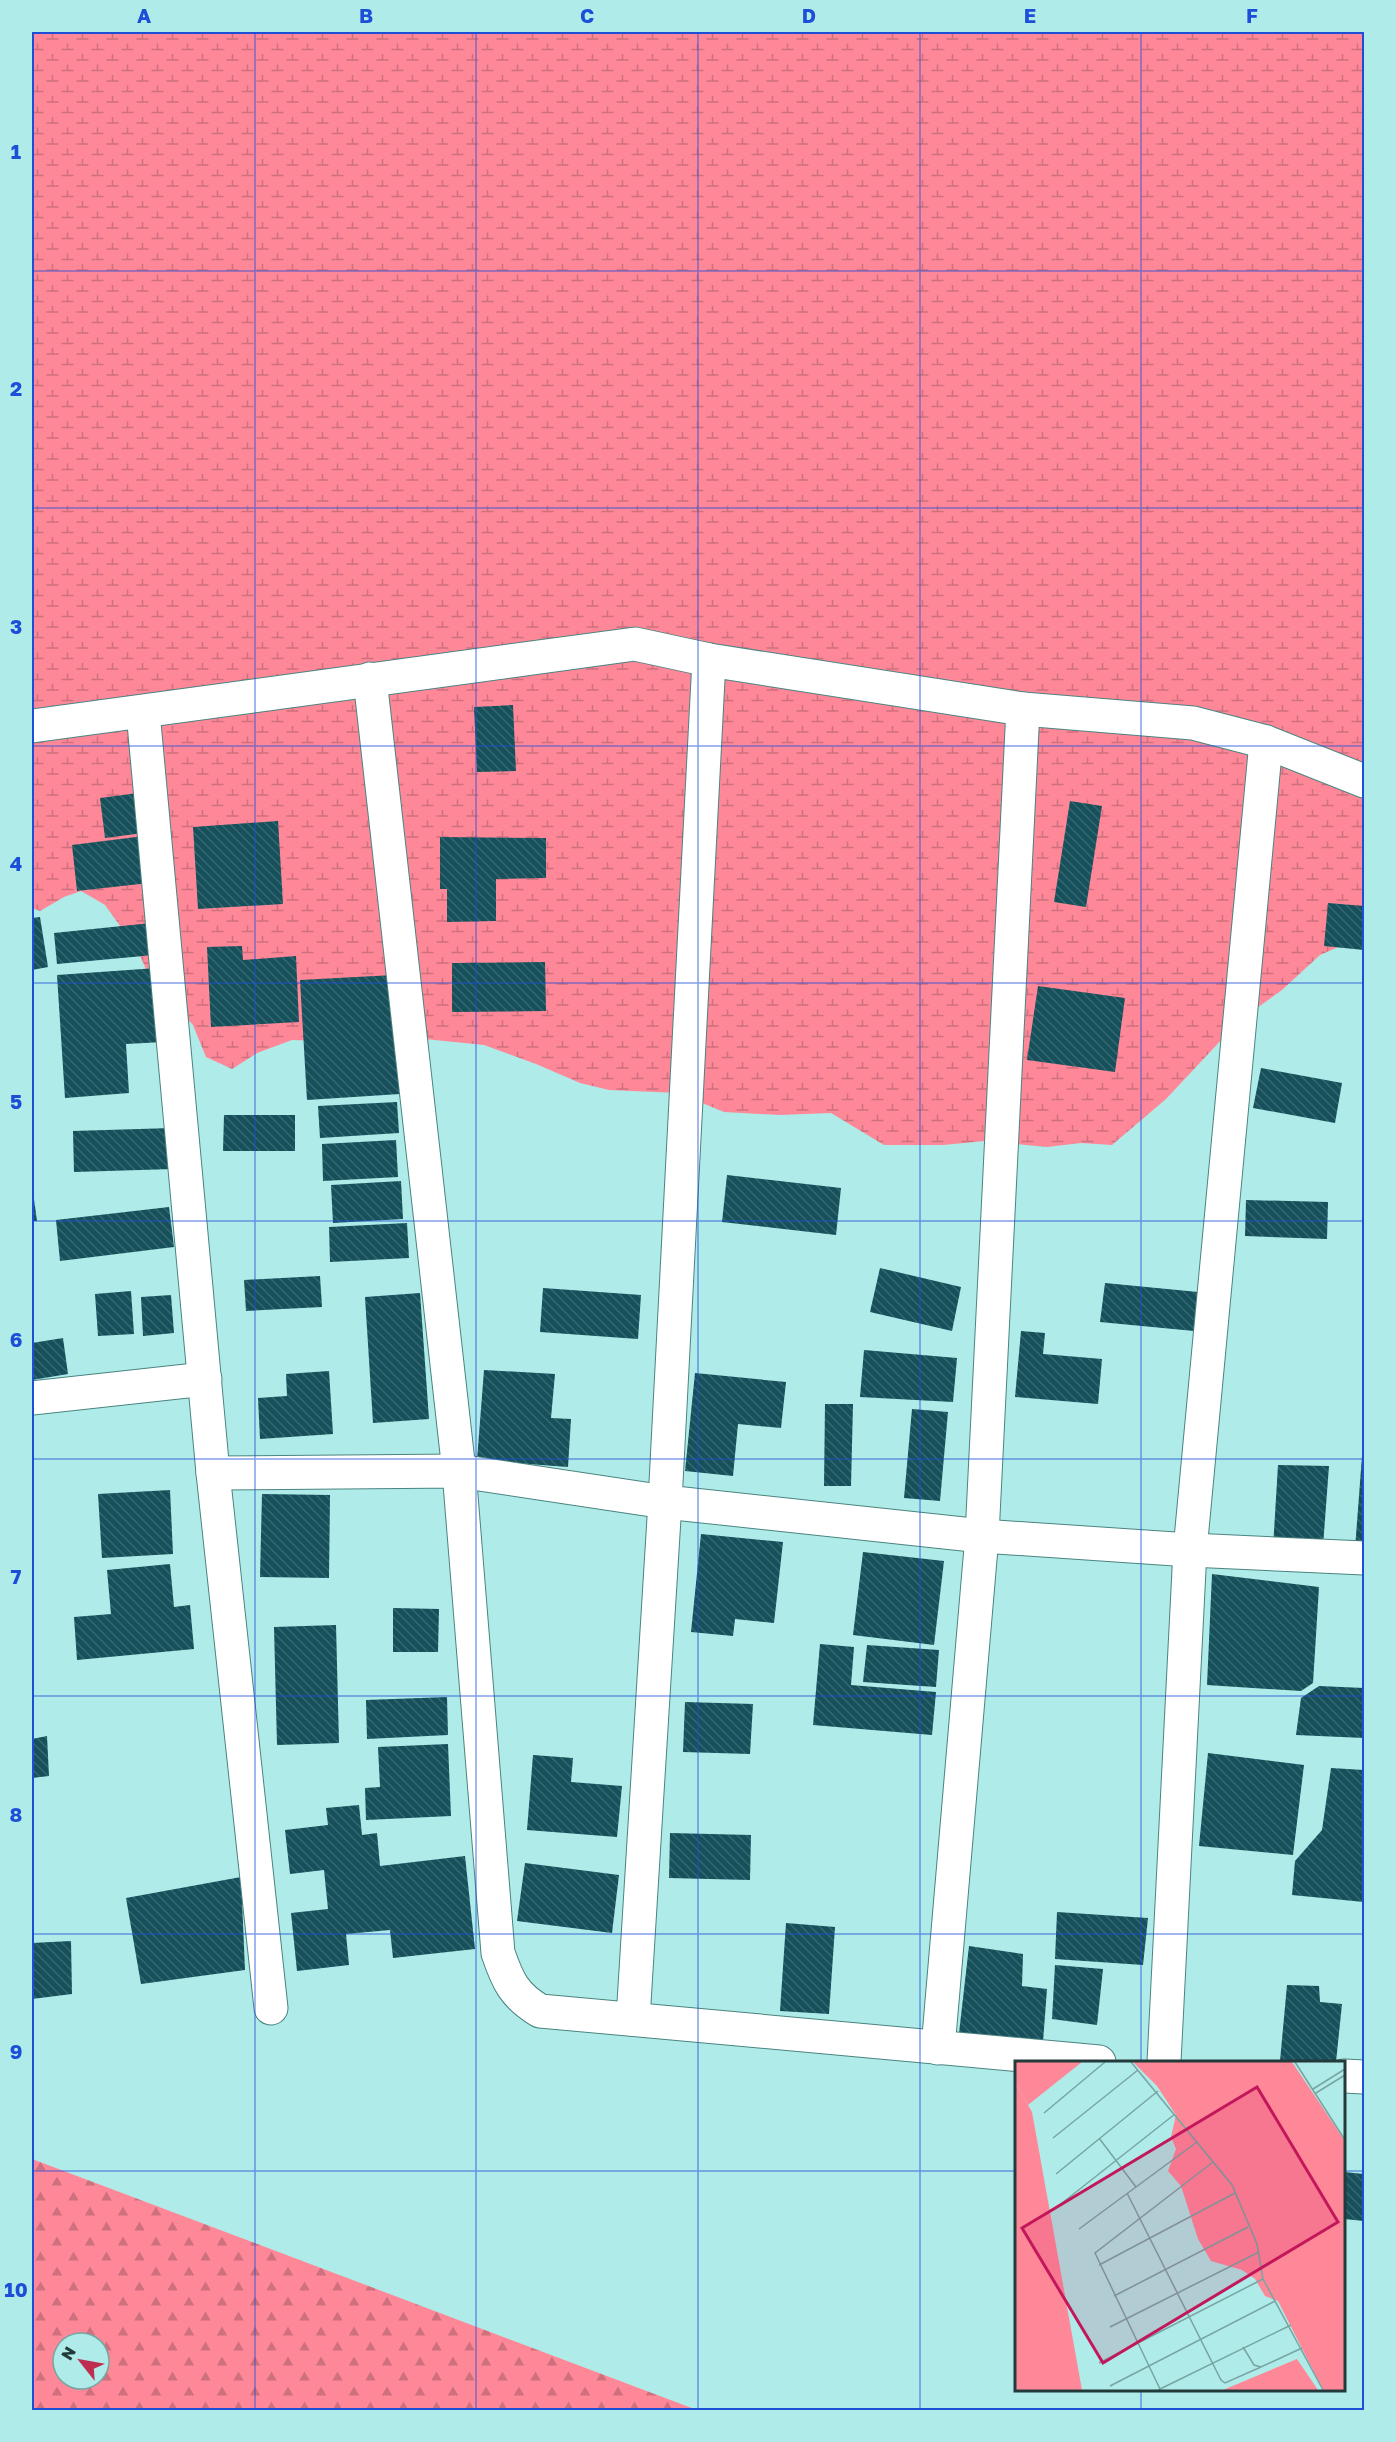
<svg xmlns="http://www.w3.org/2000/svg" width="1396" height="2442" font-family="'Golos Text',sans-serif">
<defs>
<pattern id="forest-firs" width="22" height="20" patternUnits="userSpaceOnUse" patternTransform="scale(1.5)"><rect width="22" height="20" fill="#ff8898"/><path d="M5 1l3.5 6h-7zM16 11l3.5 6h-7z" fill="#ce707d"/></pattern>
<pattern id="wetland-marsh" width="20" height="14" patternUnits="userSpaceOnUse" patternTransform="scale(1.5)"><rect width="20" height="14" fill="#ff8898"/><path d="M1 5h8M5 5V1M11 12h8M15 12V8" fill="none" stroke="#ce707d"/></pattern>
<pattern id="building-back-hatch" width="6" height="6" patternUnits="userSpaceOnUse" patternTransform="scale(1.5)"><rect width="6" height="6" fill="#15505b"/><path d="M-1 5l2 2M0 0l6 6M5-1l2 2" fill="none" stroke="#376770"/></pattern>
</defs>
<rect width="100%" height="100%" fill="#afebe8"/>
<path fill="url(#forest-firs)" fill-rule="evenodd" d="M32 2159 697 2410H32ZM63 2343H99V2379H63Z"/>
<polygon fill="url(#wetland-marsh)" points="32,32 1364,32 1364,931 1354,940 1320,955 1282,990 1240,1020 1166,1099 1112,1145 1081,1143 1047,1147 985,1141 943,1145 884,1145 831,1113 779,1115 724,1112 678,1093 609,1090 580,1083 536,1064 484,1045 405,1037 331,1041 292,1040 257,1053 232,1069 206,1057 193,1025 150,978 138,951 105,905 81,891 64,897 40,911 32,908"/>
<g fill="url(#building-back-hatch)">
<polygon points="513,705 516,771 477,772 474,707"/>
<polygon points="138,793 143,833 105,838 100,798"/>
<polygon points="1070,801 1102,806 1086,907 1054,902"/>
<polygon points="278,821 283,904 198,909 193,827"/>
<polygon points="144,836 149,883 77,891 72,845"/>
<polygon points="440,837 546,838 546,878 496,879 496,921 447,922 447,889 440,889"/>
<polygon points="1328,903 1364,906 1364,950 1324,946"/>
<polygon points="40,917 48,967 32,970 32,918"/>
<polygon points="151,923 154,955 57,964 54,933"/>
<polygon points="242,946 243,960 296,956 299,1022 211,1027 207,947"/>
<polygon points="545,962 546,1011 452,1012 452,963"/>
<polygon points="157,968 163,1042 126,1044 129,1093 65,1098 57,975"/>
<polygon points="394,975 400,1094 307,1100 300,980"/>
<polygon points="1038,986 1125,998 1115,1072 1027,1060"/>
<polygon points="1261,1068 1342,1083 1335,1123 1253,1108"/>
<polygon points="397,1102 399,1133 320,1138 318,1106"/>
<polygon points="224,1115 295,1115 295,1151 223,1151"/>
<polygon points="172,1128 173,1169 74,1172 73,1131"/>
<polygon points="396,1140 398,1177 323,1181 322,1144"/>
<polygon points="727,1175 841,1188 836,1235 722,1222"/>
<polygon points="401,1181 403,1219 333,1223 331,1185"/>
<polygon points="32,1185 37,1221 32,1221"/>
<polygon points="1246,1200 1328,1202 1327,1239 1245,1236"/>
<polygon points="169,1207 174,1247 60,1261 56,1220"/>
<polygon points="407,1223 409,1258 330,1262 329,1227"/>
<polygon points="880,1268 961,1287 952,1331 870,1312"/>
<polygon points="320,1276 322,1307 246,1311 244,1280"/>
<polygon points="1105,1283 1198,1292 1194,1331 1100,1322"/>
<polygon points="543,1288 641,1295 638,1339 540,1332"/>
<polygon points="131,1291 134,1334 98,1336 95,1294"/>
<polygon points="420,1293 429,1419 373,1423 365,1297"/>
<polygon points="171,1295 174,1333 143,1336 141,1297"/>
<polygon points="1021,1331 1045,1333 1043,1354 1102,1359 1098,1404 1015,1397"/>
<polygon points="63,1338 68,1374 32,1380 32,1343"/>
<polygon points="864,1350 957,1358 953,1402 860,1397"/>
<polygon points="484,1370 555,1374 551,1418 571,1419 568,1467 477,1460"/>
<polygon points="329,1371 333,1434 260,1439 258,1398 287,1396 286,1374"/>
<polygon points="695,1373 786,1382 781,1428 738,1424 733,1476 685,1471"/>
<polygon points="825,1404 853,1404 851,1486 824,1486"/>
<polygon points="912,1409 948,1412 940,1501 904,1498"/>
<polygon points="1362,1456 1364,1456 1364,1550 1355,1549"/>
<polygon points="1278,1465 1329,1466 1323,1546 1273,1548"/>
<polygon points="170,1490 173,1554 102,1558 98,1494"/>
<polygon points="262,1494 330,1495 329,1578 260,1577"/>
<polygon points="701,1534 783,1542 774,1623 735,1619 733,1636 691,1632"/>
<polygon points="863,1552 944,1561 934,1645 853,1635"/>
<polygon points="170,1564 174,1607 190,1605 194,1649 77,1660 74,1617 111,1614 107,1570"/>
<polygon points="1212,1574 1319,1587 1313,1683 1301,1691 1207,1685"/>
<polygon points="393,1608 439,1609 438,1652 393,1652"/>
<polygon points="336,1625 339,1743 277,1745 274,1627"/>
<polygon points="820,1644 854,1647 851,1685 936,1692 932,1735 813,1725"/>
<polygon points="867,1645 939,1650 936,1687 863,1682"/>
<polygon points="1319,1686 1364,1688 1364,1738 1296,1735 1301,1698"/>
<polygon points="447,1697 448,1735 367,1739 366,1700"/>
<polygon points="685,1702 753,1704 750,1754 683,1752"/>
<polygon points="47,1736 49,1776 32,1778 32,1739"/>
<polygon points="448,1744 451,1816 366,1820 365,1788 380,1787 378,1747"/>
<polygon points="1208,1753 1304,1765 1293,1855 1199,1846"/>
<polygon points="533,1755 573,1758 571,1782 622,1786 617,1837 527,1830"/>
<polygon points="1331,1768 1364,1770 1364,1902 1292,1895 1295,1861 1322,1830"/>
<polygon points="359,1805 362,1835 377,1833 380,1866 465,1856 475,1949 393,1958 390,1930 346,1934 349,1965 297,1971 291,1913 328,1909 324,1870 290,1874 285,1830 328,1825 326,1808"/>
<polygon points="670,1833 751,1835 750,1880 669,1878"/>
<polygon points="525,1863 619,1875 612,1933 517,1921"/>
<polygon points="241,1877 245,1970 141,1984 126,1898"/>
<polygon points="1057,1912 1148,1918 1143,1965 1055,1959"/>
<polygon points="786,1923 835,1927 829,2014 780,2011"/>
<polygon points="71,1941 72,1994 32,1999 32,1943"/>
<polygon points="969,1946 1023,1954 1022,1986 1047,1989 1043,2042 959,2033"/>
<polygon points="1055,1965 1103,1969 1097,2025 1052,2019"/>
<polygon points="1287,1985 1319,1986 1320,2002 1342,2004 1336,2062 1280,2061"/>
<polygon points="1344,2172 1364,2174 1364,2221 1344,2219"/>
</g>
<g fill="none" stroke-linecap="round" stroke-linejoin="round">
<g stroke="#4a8481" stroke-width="35">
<g id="minor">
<path d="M370 679 459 1471 498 1953C508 1982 514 1995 540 2011L1099 2062"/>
<polyline points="143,712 213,1473 271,2008"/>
<polyline points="32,726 635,644 709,660 1023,709 1193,723 1266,742 1364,781"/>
<polyline points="32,1398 205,1379"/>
<polyline points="213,1473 459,1471 665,1502 982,1536 1190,1550 1364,1558"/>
<polyline points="633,2019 665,1502 709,660"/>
<polyline points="938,2048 982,1536 1023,709"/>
<polyline points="1164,2062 1190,1550 1266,742"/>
<polyline points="1344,2076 1364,2077"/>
</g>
</g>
<use href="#minor" stroke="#fff" stroke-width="33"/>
</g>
<path fill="none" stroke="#1d4ed8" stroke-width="1.5" stroke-opacity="0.55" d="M255 32V2410M476 32V2410M698 32V2410M920 32V2410M1141 32V2062M32 271H1364M32 508H1364M32 746H1364M32 983H1364M32 1221H1364M32 1459H1364M32 1696H1364M32 1934H1364M32 2171H1016M1344 2171H1364M1141 2390V2410"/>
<g transform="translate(1015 2061)">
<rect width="330" height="330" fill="#afebe8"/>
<path d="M0 1H67L13 44 0 21ZM282 298 303 329H208Z" fill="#ff8898"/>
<path d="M0 21 17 51 67 329H0Z" fill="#ff8898"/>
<path d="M118 1H277L330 80V329H308L263 240 250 235 240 218 227 209 196 200 183 178 166 125 153 110 161 88 156 76 161 54 142 25Z" fill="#ff8898"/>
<path fill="none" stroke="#77a5a2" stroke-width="1.5" d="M116 1 217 124 242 183 248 218 308 329M280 1 330 79M298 28 330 8M301 32 330 14M29 52 90 1M38 77 123 9M84 77 121 126M41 113 143 30M112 132 206 319 210 322 246 306M42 146 160 53M64 168 182 81M84 204 220 132M99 235 233 166M95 266 244 191M228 286 239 304 246 306 287 287M84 302 248 218M95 325 260 240M145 328 80 192 198 101M143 329 276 264"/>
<path fill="#c2185b" fill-opacity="0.15" stroke="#c2185b" stroke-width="3" d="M242 26 323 161 88 302 7 167Z"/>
<rect width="330" height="330" fill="none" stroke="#223b3a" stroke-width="3"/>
</g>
<rect width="1396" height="2442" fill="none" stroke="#afebe8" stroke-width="66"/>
<g transform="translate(81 2361) rotate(301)"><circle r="28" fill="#afebe8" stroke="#77a5a2" stroke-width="1.5"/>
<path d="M0-4.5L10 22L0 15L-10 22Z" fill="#be2e50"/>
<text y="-9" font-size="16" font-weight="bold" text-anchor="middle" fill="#223b3a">N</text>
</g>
<rect x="33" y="33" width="1330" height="2376" fill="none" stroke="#1d4ed8" stroke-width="2"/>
<g font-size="20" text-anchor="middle" font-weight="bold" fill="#1d4ed8">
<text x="144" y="23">A</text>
<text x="366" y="23">B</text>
<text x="587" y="23">C</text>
<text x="809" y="23">D</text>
<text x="1030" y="23">E</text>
<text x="1252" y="23">F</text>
<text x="16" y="159">1</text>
<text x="16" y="396">2</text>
<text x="16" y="634">3</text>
<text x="16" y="871">4</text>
<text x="16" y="1109">5</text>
<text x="16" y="1347">6</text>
<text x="16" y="1584">7</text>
<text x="16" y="1822">8</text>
<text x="16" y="2059">9</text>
<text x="16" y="2297">10</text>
</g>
</svg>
